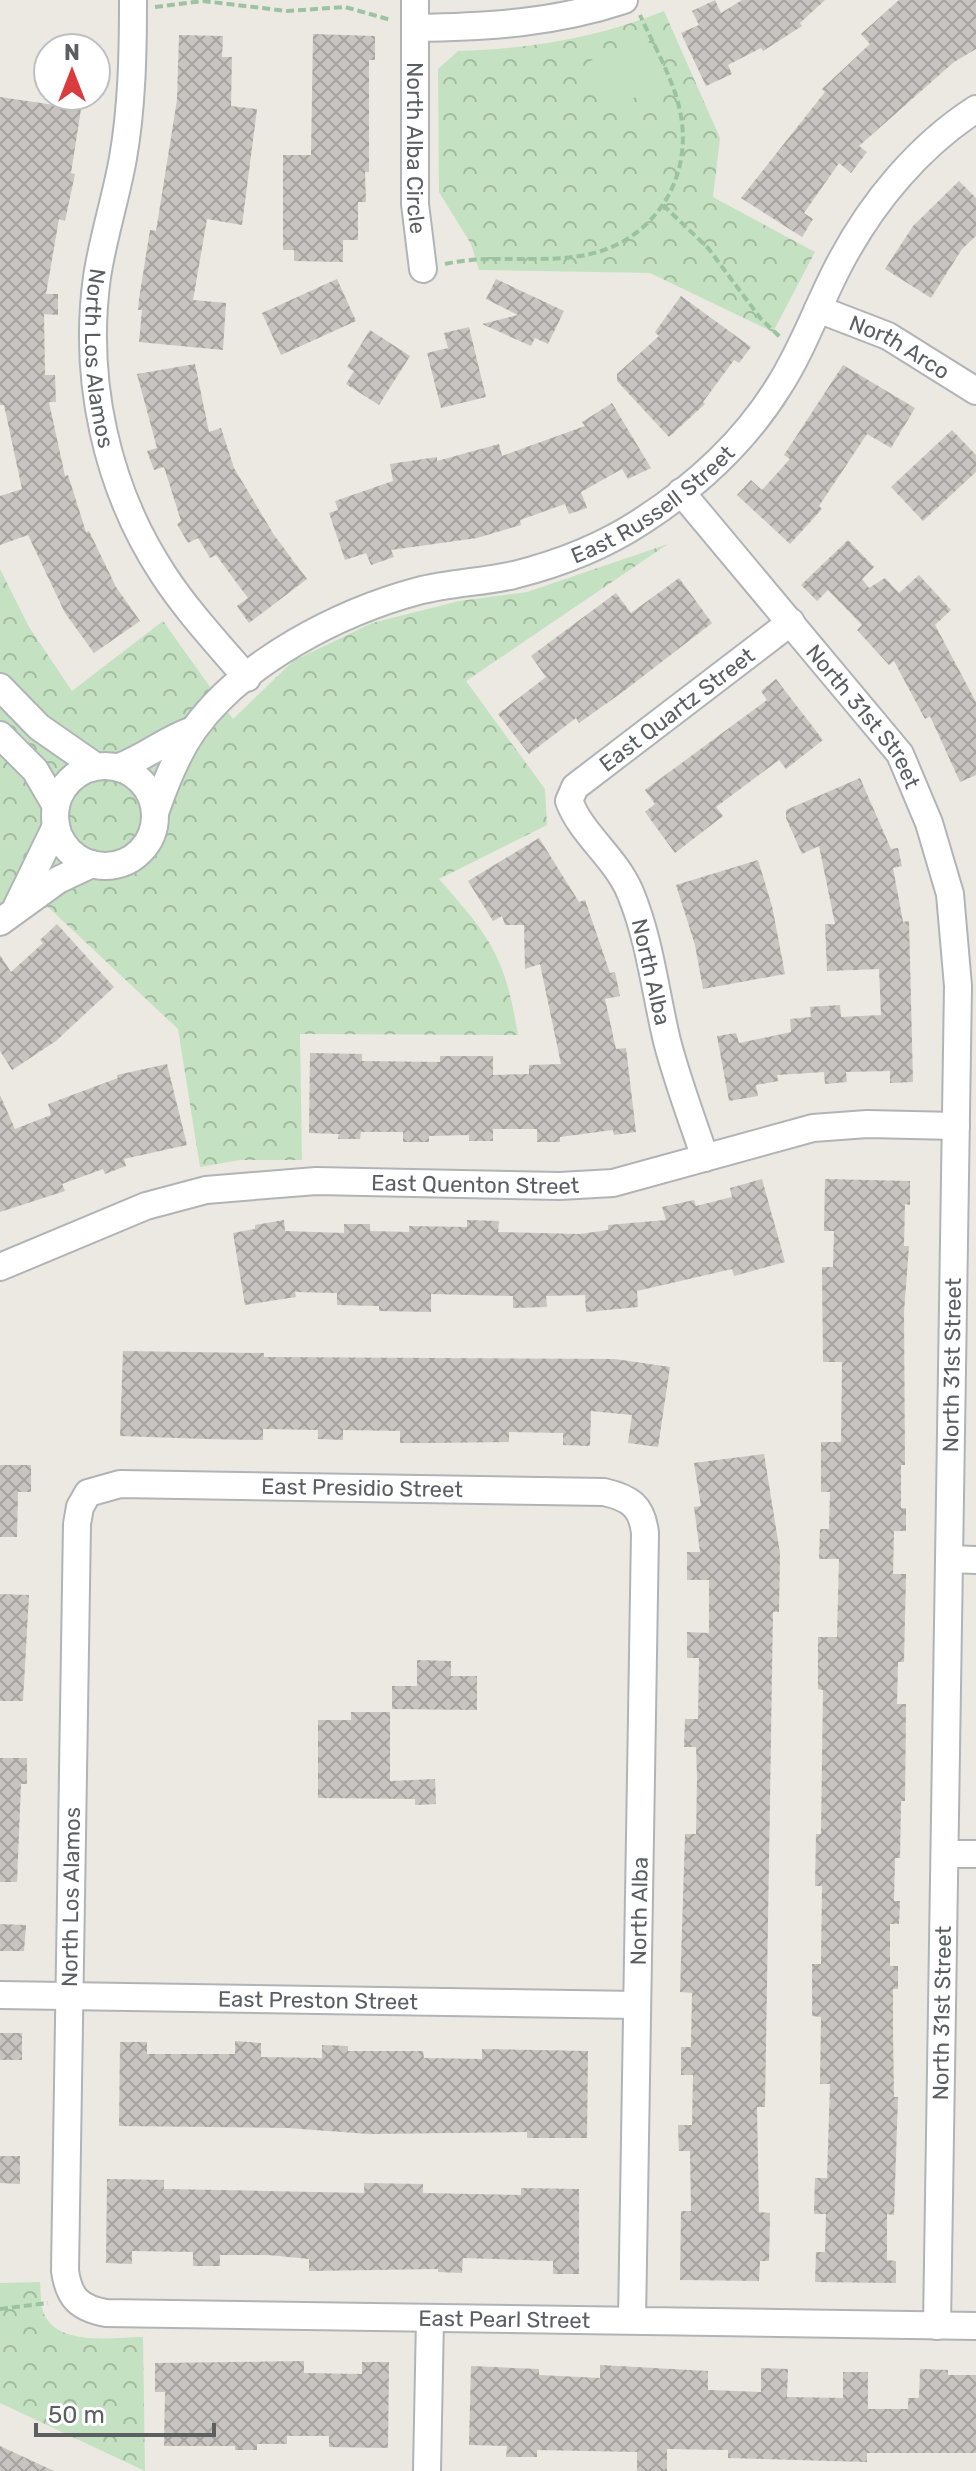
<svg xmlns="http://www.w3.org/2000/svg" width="976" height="2471" font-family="Rubik,sans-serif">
<defs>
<pattern id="park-crowns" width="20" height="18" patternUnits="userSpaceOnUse" patternTransform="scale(2)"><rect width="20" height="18" fill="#c4e2c1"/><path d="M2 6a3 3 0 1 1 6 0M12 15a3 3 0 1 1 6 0" fill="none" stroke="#a2baa0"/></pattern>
<pattern id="building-cross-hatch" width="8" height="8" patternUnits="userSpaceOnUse" patternTransform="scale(2)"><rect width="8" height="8" fill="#c8c4bf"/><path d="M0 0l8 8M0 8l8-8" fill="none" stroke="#a5a29f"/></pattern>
</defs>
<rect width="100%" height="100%" fill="#ece9e3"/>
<g fill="url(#park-crowns)">
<path d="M664 11 720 138 713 197 815 252 773 332 650 273 479 270 471 244 439 192 438 69 458 51C530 49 597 38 664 11Z"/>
<path d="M668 544 466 681 545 789 547 825 439 879C491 938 505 956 518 1035L300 1034 302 1160H240L200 1167 178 1029 48 907 0 914V569L29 627 72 691 163 621 233 719 293 661 372 623 459 601 527 592Z"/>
<path d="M40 2282C41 2292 40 2305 44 2314 59 2347 114 2337 143 2337L145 2471 0 2403V2283Z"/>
</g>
<polygon fill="#c4e2c1" points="646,36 667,83 612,108 590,61"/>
<g fill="url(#building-cross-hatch)">
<polygon points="715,0 721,13 742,0 825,0 800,23 802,26 763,51 761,48 728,65 732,74 706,86 681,33 699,25 692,11"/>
<polygon points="899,0 976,0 976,49 954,62 859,146 867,152 851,173 839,163 804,213 813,219 802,237 741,198 825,92 822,89 870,44 861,34"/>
<polygon points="313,34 375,36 375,60 369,60 369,172 365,172 366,202 358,202 358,240 343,240 343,262 294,261 294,250 283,250 283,155 311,155"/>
<polygon points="179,35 223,36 222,57 232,57 231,106 257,109 242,225 207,219 193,300 226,303 223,350 139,342 142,310 138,310 139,299 150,230 156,231 177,100"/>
<polygon points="0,97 81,109 71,173 75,174 65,221 59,219 46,294 58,294 58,315 44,314 45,375 55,375 56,402 49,402 65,476 68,475 86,532 89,531 116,587 140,621 94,653 65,613 28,535 0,545 0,496 22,489 4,405 0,405"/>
<polygon points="959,181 976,198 976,236 962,249 931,298 885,269 913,226"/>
<polygon points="337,279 356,321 281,355 262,313"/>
<polygon points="496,279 564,311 548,344 535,338 531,346 482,324 518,315 486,299"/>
<polygon points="681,296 751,347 739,363 734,360 703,402 705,404 669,437 617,381 617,374 659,336 655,332"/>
<polygon points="469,327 486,397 441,408 427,353 448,348 444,333"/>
<polygon points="370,330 410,356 379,405 346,384 354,371 347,367"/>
<polygon points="195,364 209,432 221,428 234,468 274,535 307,579 249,623 237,606 248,598 216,555 210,558 198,538 188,543 177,524 181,521 164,467 154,470 147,451 157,448 137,374"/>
<polygon points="843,365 915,408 891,448 867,434 819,506 822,509 790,544 737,495 751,480 762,490 790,459 784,455"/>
<polygon points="612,403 651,468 628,479 622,469 581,492 587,508 569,514 565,504 520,520 521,525 477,538 391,550 394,557 371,565 366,553 345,560 329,513 338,510 335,501 393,481 390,464 437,457 437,461 499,444 502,456 585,426 582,422"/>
<polygon points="952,430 976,455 976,472 923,521 891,487"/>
<polygon points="848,540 874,567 862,579 869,588 885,578 899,593 919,575 951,610 935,625 976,702 976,775 960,782 930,716 925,719 894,661 889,665 857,630 862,625 828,590 817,601 801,585"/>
<polygon points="679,578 712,623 624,691 579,723 576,718 529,754 498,714 546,677 531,656 616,593 631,613"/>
<polygon points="776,679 823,740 786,769 779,760 716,807 723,816 675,853 645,812 655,804 645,790 767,700 761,691"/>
<polygon points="860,778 891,849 898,848 902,866 893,868 903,922 909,921 913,1082 890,1083 890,1071 846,1072 847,1082 825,1084 824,1072 777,1075 778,1081 756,1085 758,1096 729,1101 717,1036 736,1033 739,1043 791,1032 790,1019 811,1017 810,1007 840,1005 841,1017 881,1015 879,969 827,971 825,924 835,924 819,846 802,854 786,818 786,810"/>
<polygon points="539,838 579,902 585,900 610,973 615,972 620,996 605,999 616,1049 626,1048 636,1132 614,1135 613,1130 560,1137 560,1142 537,1142 537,1129 493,1129 493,1141 469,1141 469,1135 429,1136 429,1142 403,1142 403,1132 361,1132 360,1139 338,1139 339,1134 309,1133 310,1053 362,1054 362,1061 440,1062 440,1056 493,1056 493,1075 529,1074 529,1065 561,1064 540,964 525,969 524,925 505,925 502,916 493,921 468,881"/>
<polygon points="758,860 772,906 785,974 703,989 695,945 676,885"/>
<polygon points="57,924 114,987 56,1041 12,1070 0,1051 0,955 11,972 43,943 40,940"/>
<polygon points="167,1064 187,1145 124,1159 126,1166 105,1174 103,1169 62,1184 65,1191 0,1212 0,1095 15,1129 51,1115 48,1104 118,1078 117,1075"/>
<polygon points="762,1179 785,1262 734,1276 732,1269 637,1291 638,1307 586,1312 585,1295 546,1296 547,1307 513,1308 513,1296 431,1294 431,1312 379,1311 379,1306 337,1305 337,1293 295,1292 296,1297 245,1305 233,1233 255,1229 255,1225 284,1220 285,1231 344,1233 344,1224 370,1224 370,1231 409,1232 409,1226 467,1227 467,1220 499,1221 498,1232 580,1234 608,1230 608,1225 666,1220 662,1207 694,1200 696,1206 732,1197 730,1188"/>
<polygon points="825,1179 910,1181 910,1205 905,1204 904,1246 909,1246 904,1312 905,1465 901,1465 901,1508 906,1508 906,1531 894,1531 893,1574 906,1574 904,1662 898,1662 897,1704 906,1704 905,1801 901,1801 900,1858 895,1858 894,1901 900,1901 899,1924 890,1924 890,1966 898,1966 898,1989 893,1989 893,2031 894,2097 898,2097 894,2215 887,2214 887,2260 896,2261 896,2283 815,2282 816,2252 825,2252 826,2214 814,2214 815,2178 827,2178 830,2084 820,2084 821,2017 812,2016 812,1964 821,1964 822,1886 815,1886 816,1834 821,1834 823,1690 818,1689 818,1637 837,1637 839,1559 819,1559 820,1529 829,1529 830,1492 821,1492 821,1442 841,1442 842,1362 823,1362 822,1267 833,1267 834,1231 824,1231"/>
<polygon points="123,1351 264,1353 264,1357 615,1359 670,1367 658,1447 628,1443 632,1415 591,1411 590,1446 563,1445 563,1433 509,1432 509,1442 428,1443 400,1443 400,1431 343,1430 343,1440 318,1439 318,1430 263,1429 263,1440 205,1439 120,1436"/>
<polygon points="764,1454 780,1553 779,1612 773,1612 765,2107 757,2107 759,2212 770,2213 769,2261 760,2261 759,2281 680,2280 681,2211 691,2211 690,2151 679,2151 678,2125 692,2125 693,2075 681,2075 681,2047 691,2047 692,1993 680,1992 685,1834 696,1834 697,1779 696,1747 684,1747 685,1719 698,1719 699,1658 687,1658 687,1632 709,1633 709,1580 687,1580 687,1552 700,1552 694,1507 701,1506 694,1463"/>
<polygon points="0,1465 31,1465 31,1492 18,1492 17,1537 0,1537"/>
<polygon points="0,1594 29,1595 23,1701 0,1701"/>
<polygon points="417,1660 451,1661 451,1676 477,1676 477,1710 392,1709 392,1686 417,1686"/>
<polygon points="351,1712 390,1712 390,1781 435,1779 436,1804 415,1805 415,1799 318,1798 318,1720 351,1720"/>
<polygon points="0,1758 27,1758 27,1784 21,1784 17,1882 0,1882"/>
<polygon points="0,1924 26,1925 24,1951 0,1951"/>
<rect x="0" y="2033" width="22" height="27"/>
<polygon points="235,2041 261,2043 261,2057 322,2058 322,2045 348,2046 348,2051 423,2051 424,2058 482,2059 482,2049 588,2051 587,2138 527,2138 527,2132 369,2134 288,2128 119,2126 120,2042 147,2042 147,2054 235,2054"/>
<polygon points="0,2156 20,2156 20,2184 0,2183"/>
<polygon points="107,2179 164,2180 164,2189 364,2193 364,2183 423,2184 423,2193 521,2195 521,2188 579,2189 579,2274 553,2274 553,2261 463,2258 462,2273 438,2272 438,2269 309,2271 309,2259 268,2255 220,2255 220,2266 193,2266 193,2252 132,2251 132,2264 106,2263"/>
<polygon points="304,2361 304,2373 362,2374 362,2362 389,2362 388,2448 329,2447 329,2436 287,2436 287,2444 257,2444 257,2450 235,2450 235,2446 164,2446 165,2392 155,2392 155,2363"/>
<polygon points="600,2365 708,2371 708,2390 761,2392 761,2368 788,2369 787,2397 843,2398 843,2372 868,2372 868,2409 908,2409 908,2398 919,2398 920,2369 948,2370 948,2375 976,2375 976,2453 867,2453 867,2462 728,2458 728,2450 667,2449 667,2471 637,2471 637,2452 537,2450 537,2457 506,2457 507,2446 469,2445 471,2366 539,2369 539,2375 600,2378"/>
<polygon points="0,2446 54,2471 0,2471"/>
</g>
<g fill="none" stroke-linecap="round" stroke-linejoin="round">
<g stroke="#b0b4b7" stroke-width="30">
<g id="street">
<path id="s1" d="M133 0C133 52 132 107 123 158 116 198 103 237 97 277 83 379 106 487 163 574 187 611 218 644 247 678"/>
<path id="s2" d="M415 0V204L423 269"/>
<path d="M415 28C488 27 555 23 624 0"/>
<path id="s3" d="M818 309 888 336 976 391"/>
<path id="s4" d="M681 492 900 754 929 823 950 894 958 986 937 2326"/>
<polyline points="0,687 39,727 95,766"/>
<polyline points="0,735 35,770 56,806"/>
<circle cx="105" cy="816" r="50"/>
<path d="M119 767C146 757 166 739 193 730"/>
<path id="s5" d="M156 810C165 784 179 750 195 728 244 661 340 612 418 591 450 583 483 582 514 575 558 564 604 546 642 521 696 486 745 441 779 386 804 347 819 302 841 261 873 201 919 146 976 109"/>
<polyline points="17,906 56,826"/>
<polyline points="0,922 58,880 92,864"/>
<path id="s6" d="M705 1158C692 1119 677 1080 667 1041 655 991 650 940 630 892 615 857 582 835 569 801L575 787 791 622"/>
<path id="s7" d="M0 1267 146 1206 206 1190 316 1181 560 1186 613 1183 813 1128 867 1124 956 1126"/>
<polyline points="949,1559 976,1560"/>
<polyline points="945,1854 976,1854"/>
<path id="s8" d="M0 1995 637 2005"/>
<path id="s9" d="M632 2321 645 1533C642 1506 630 1498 604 1492L120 1484 88 1493 80 1507 77 1524 65 2271C69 2298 79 2308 106 2313L976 2326"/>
<polyline points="427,2471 430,2318"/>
</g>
</g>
<g stroke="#9bc3a2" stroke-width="4" stroke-dasharray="8 4" stroke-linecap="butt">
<polyline points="155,7 203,1 287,11 345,7 391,20"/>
<polyline points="663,205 708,248 761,319 780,337"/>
<path d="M445 264C493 253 542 265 590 254 656 239 694 176 680 111 673 78 654 46 640 15"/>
<polyline points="0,2309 48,2303"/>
</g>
<use href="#street" stroke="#fff" stroke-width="26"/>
</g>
<g text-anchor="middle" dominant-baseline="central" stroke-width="7" stroke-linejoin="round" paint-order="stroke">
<g font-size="22" fill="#5b5f62" stroke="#fff">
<text stroke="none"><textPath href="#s2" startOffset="148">North Alba Circle</textPath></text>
<text stroke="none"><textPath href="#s3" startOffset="90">North Arco</textPath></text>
<text stroke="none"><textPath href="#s1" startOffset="362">North Los Alamos</textPath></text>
<text stroke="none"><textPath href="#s5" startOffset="612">East Russell Street</textPath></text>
<text stroke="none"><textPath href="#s6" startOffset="530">East Quartz Street</textPath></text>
<text stroke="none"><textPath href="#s4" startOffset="290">North 31st Street</textPath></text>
<text transform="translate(651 972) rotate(77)">North Alba</text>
<text stroke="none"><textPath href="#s7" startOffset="490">East Quenton Street</textPath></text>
<text transform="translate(952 1365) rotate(-89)">North 31st Street</text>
<text transform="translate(362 1488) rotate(1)">East Presidio Street</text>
<text transform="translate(71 1897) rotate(-89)">North Los Alamos</text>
<text stroke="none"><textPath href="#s9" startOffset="410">North Alba</textPath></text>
<text stroke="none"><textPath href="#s8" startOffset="318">East Preston Street</textPath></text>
<text transform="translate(942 2013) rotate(-89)">North 31st Street</text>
<text stroke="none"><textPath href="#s9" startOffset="2612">East Pearl Street</textPath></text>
</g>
</g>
<g transform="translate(72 72)"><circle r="38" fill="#ffffff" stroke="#bdbfc0" stroke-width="2"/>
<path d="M0-6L14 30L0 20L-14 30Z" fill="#da3b3f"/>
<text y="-12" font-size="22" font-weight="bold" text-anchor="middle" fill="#5b5f62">N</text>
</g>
<path d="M36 2423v12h178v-12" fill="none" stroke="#5b5f62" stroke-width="4"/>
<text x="48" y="2423" font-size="24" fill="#5b5f62" stroke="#ffffff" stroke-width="6" paint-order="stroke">50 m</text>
</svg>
